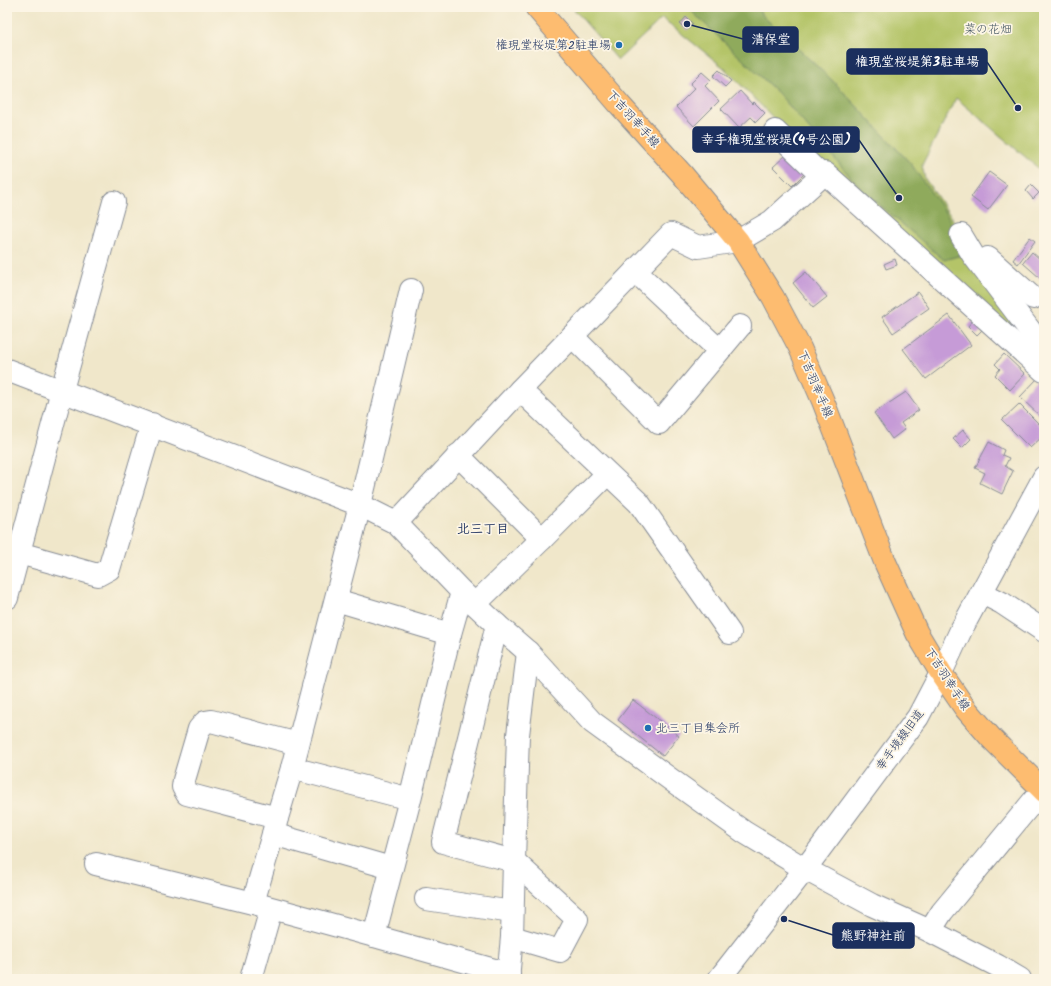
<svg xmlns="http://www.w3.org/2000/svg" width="1051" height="986" font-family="Kalam,'Klee One',sans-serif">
<rect width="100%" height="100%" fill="#fcf5e5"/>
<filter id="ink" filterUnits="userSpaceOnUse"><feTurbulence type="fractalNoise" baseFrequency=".025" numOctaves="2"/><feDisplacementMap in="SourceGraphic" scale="8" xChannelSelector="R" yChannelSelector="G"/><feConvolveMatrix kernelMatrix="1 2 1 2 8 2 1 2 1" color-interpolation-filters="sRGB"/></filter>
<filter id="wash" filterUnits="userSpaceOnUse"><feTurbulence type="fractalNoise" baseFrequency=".012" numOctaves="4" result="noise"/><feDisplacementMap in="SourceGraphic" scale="16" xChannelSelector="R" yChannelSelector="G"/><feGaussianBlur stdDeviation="0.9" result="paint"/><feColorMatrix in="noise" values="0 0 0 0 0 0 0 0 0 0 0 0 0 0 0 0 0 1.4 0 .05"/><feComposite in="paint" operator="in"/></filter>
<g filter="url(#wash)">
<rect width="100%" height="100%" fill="#f0e7ca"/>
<polygon fill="#b4c467" stroke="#687a62" points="572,7 1044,7 1044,173 956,98 922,165 925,179 952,218 967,251 1044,358 820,165 723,67 662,18 618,60"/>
<polygon fill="#8faa5c" stroke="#556c5d" points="687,7 756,7 764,17 835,83 911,164 947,215 965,254 944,260 860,188 779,94"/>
<g id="blocks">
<g fill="#c69bd7">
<polygon points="686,17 693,24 687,30 680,24"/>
<polygon points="719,70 731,81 725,87 713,76"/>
<polygon points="702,72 711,80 705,86 719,101 694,126 676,107 695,88 690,84"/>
<polygon points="740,91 752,104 754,102 765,113 756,122 751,117 739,128 721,109"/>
<polygon points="786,155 804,174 792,186 773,167"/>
<polygon points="989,172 1007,185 988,210 971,197"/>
<polygon points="1031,185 1039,193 1033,199 1026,191"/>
<polygon points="1030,237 1035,241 1018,264 1013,260"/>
<polygon points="1032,252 1041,260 1044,257 1044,274 1040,278 1023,263"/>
<polygon points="895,259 897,265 886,269 884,264"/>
<polygon points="806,272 827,297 813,308 793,283"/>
<polygon points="918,292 929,308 893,333 882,317"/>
<polygon points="949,315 971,345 926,379 903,349"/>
<polygon points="972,321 982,330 977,335 968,326"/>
<polygon points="1004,354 1025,374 1010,390 995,375 1000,369 995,364"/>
<polygon points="1038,378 1044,384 1044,420 1020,397"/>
<polygon points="906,392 919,410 901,423 905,429 892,439 874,413"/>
<polygon points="1019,404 1044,429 1044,435 1030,448 1002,420"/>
<polygon points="963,430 971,439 962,448 953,439"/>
<polygon points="989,442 1004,450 1002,455 1009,458 1005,466 1013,471 1002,494 980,483 985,473 975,468"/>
<polygon points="633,700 679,736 663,756 618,720"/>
</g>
</g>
</g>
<g filter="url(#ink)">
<use href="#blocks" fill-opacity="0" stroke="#868b94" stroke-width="1"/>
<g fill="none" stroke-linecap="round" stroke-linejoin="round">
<g stroke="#868b94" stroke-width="24">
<g id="minor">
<polyline points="775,131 822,176"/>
<polyline points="961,235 973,255 1044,349"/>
<polyline points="988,258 1033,298"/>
<polyline points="635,271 719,350"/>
<polyline points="572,336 659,423 740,326"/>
<polyline points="7,370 360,505 396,523 462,592 497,625 528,652 592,722 677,784 744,832 805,869 872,905 930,931 998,966 1020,979"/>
<polyline points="520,390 639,503 730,633"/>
<polyline points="458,455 542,539"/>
<polyline points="396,523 520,390 671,234 698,247 738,241 772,221 825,173 1044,371"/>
<polyline points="19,553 98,575 109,569 152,424"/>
<polyline points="982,593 1002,603 1044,631"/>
<polyline points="7,598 62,390 114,202"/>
<polyline points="336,600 450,634"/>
<polyline points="475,604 542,539 607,474"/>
<polyline points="497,625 443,842 514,861 577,919 560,951 512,937"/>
<polyline points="292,768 410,799"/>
<polyline points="277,818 187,794 183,787 184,780 199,729 205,722 211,721 298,744"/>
<polyline points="273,834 391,868"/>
<polyline points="96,864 253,903 374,936 509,974"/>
<polyline points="426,899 512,912"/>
<polyline points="253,903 273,834 277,818 292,768 360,505 411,290"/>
<polyline points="930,931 942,912 1044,788"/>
<polyline points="374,936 410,799 450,634 462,592"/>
<polyline points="251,979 271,909"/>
<polyline points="508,979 512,937 514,861 518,735 528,652"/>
<polyline points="719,979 805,869 918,717 941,673 961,630 1044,477"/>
</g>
</g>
<g stroke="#868b94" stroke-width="24">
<polyline id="major" points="536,7 619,104 682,174 738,241 773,297 800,348 823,401 885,562 917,633 941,673 965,708 992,739 1044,791"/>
</g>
<use href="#minor" stroke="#fff" stroke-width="22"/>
<use href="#major" stroke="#fdbc70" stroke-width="22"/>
</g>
</g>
<g fill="#1f6fb2" stroke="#fcf5e5" stroke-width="1.5">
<circle cx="619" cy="45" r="4"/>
<circle cx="648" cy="728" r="4"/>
</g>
<g text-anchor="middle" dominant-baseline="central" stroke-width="3.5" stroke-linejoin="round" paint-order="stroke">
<g font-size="12" fill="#415460" stroke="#fcf5e5">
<text x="988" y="29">菜の花畑</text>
</g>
<g font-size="12" fill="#1b2f5e" stroke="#fcf5e5" text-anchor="end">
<text x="611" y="45">権現堂桜堤第2駐車場</text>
<text x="656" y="728" text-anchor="start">北三丁目集会所</text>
</g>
<g font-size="12" fill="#1b2f5e" stroke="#fcf5e5">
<text transform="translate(633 119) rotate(48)">下吉羽幸手線</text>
<text transform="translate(815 384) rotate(67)">下吉羽幸手線</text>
<text transform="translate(947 679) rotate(57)">下吉羽幸手線</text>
<text transform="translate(900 740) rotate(-54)">幸手境線旧道</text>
</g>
<g font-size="13" font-weight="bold" fill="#1b2f5e" stroke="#fcf5e5">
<text x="483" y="529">北三丁目</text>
</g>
</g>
<path fill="none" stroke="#1b2f5e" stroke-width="1.5" d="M687 24L743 39M1018 108L987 62M899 198L859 140M784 919L833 935"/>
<g fill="#1b2f5e" stroke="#fcf5e5" stroke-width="1.5">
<circle cx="687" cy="24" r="4"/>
<circle cx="1018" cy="108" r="4"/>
<circle cx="899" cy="198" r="4"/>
<circle cx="784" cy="919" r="4"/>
</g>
<g fill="#1b2f5e" stroke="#1b2f5e" stroke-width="1.5">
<rect x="743" y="27" width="55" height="25" rx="4"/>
<rect x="847" y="49" width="140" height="25" rx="4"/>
<rect x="693" y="127" width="166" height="25" rx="4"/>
<rect x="833" y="923" width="81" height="25" rx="4"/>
</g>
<g font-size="13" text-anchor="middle" font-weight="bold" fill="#fff">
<text x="771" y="44">清保堂</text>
<text x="917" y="66">権現堂桜堤第3駐車場</text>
<text x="776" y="144">幸手権現堂桜堤(4号公園)</text>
<text x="873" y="940">熊野神社前</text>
</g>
<rect width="1051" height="986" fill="none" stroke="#fcf5e5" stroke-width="24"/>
</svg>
